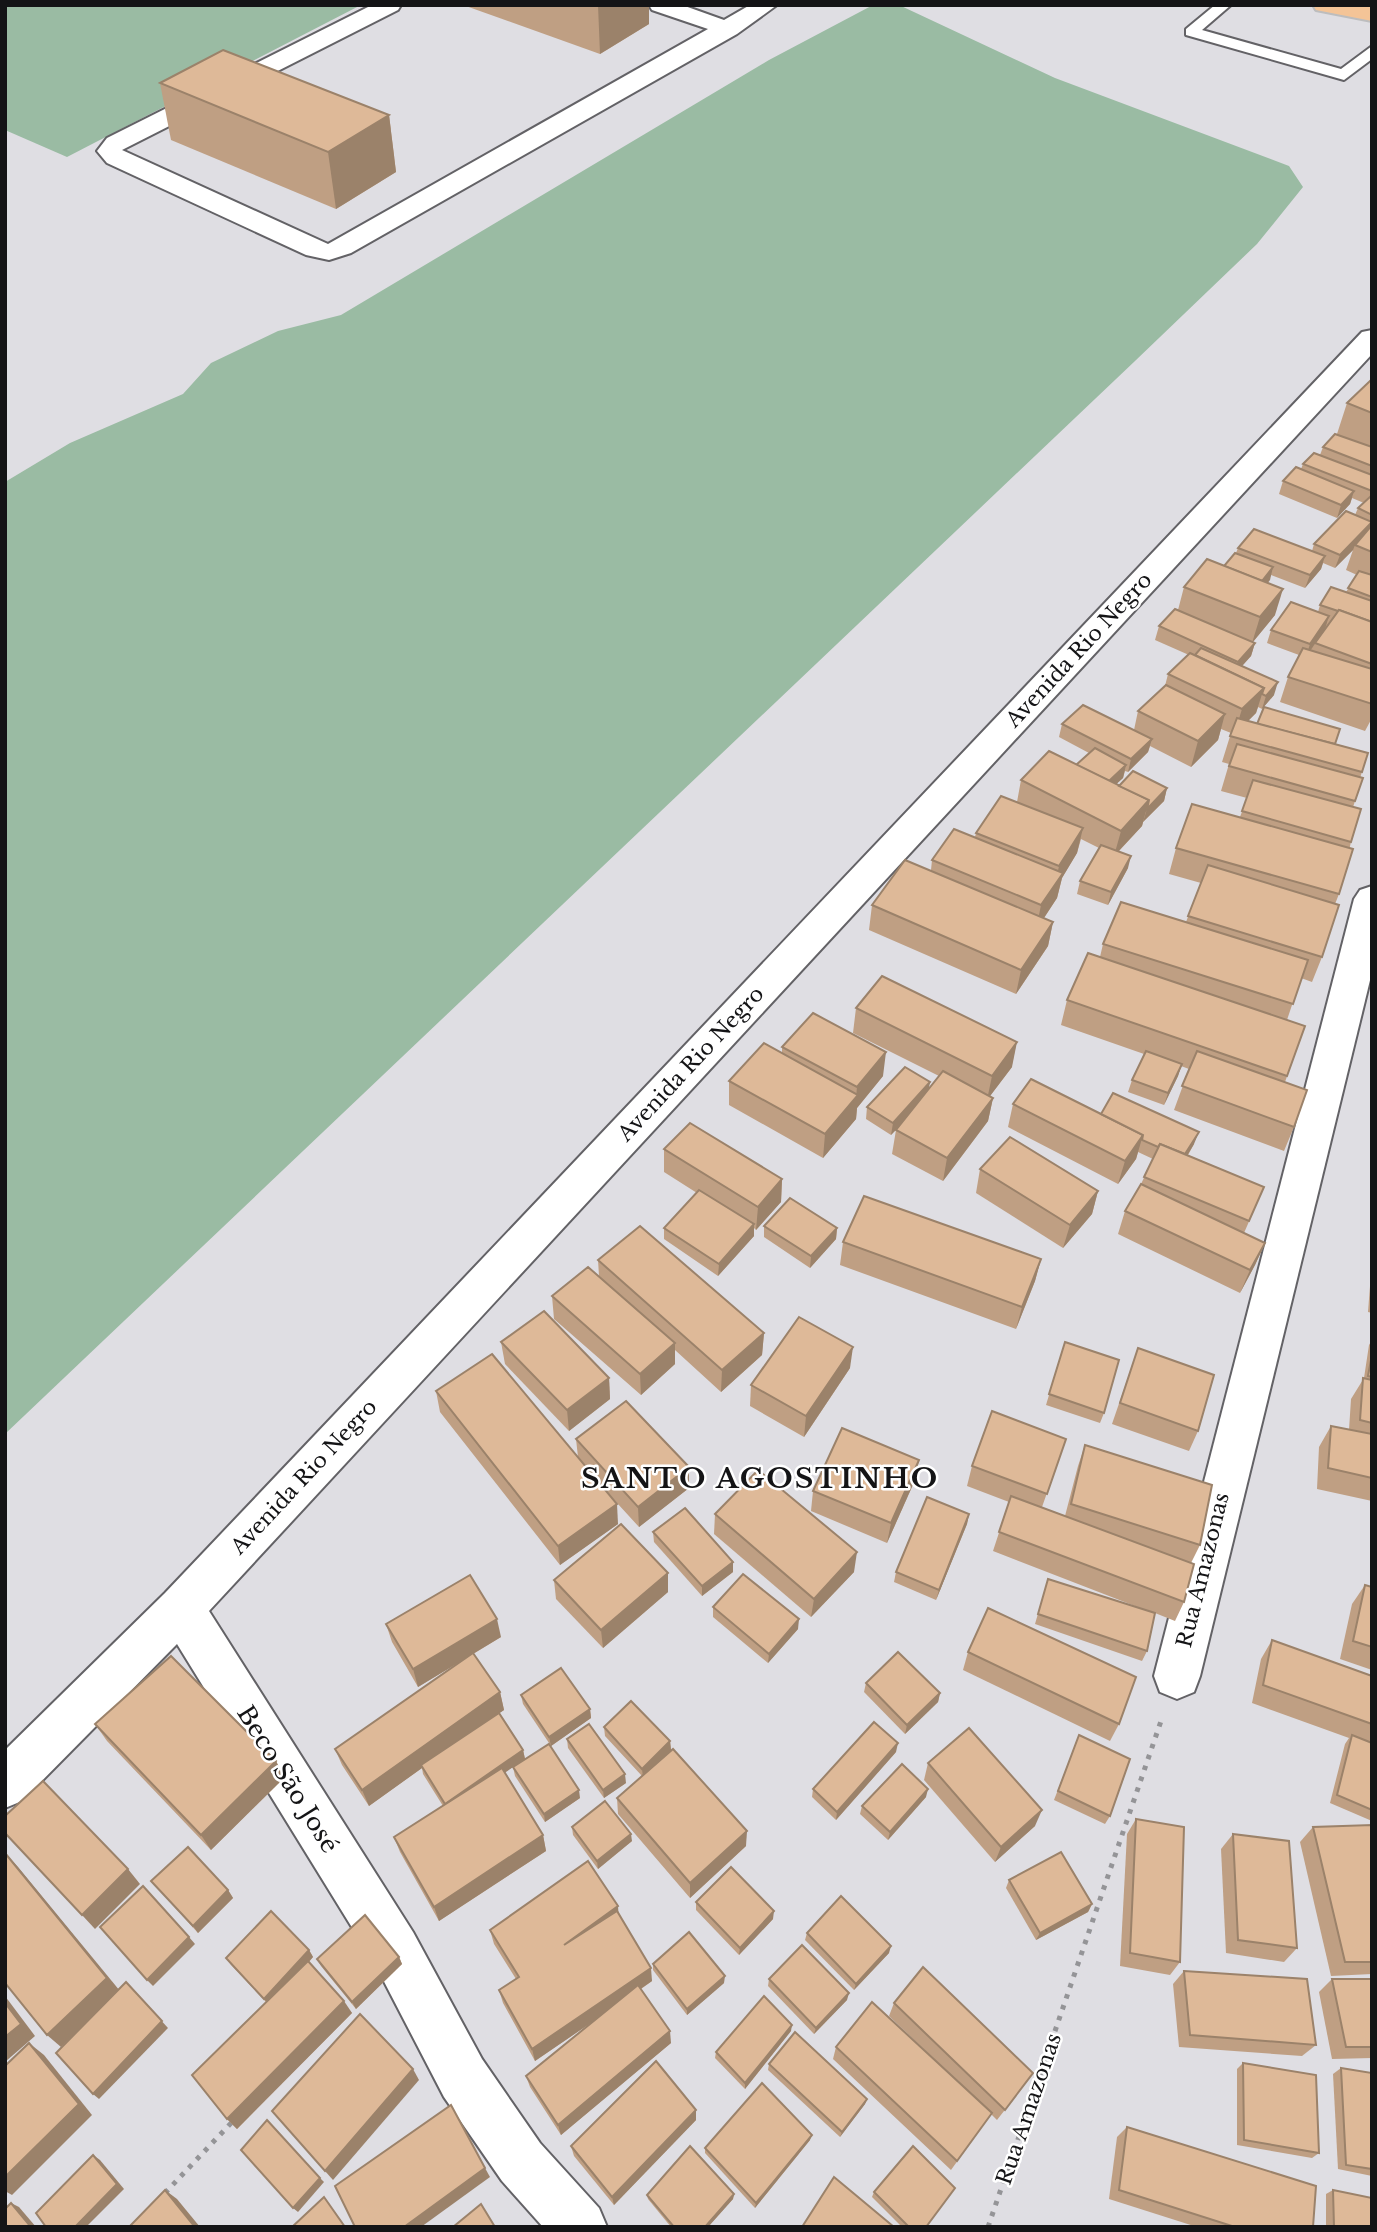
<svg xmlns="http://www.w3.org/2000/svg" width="1377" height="2232" font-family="'Libre Baskerville',serif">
<rect width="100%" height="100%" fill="#dfdee3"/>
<g fill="#9abba3">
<polygon points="9,5 361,5 67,157 5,130 5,8"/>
<polygon points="873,5 899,5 1055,78 1289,166 1303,187 1257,244 1135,361 5,1434 5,482 70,443 183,394 211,363 278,331 341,315 769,60"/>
</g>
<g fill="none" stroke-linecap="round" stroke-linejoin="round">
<g stroke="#636266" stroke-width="4">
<polygon id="lane" points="1215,5 1231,5 1202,30 1341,69 1372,46 1372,59 1344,80 1186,35 1186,29"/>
</g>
<g stroke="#636266" stroke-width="4">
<g id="street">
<polygon points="372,5 401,5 398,10 122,150 328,244 708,29 652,10 649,5 682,5 724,20 750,5 777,5 737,34 351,253 329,260 306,255 107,163 97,151 107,138"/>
<polygon points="1372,330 1372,354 209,1611 413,1932 482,2059 540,2143 599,2208 607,2227 543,2227 502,2181 444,2097 377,1968 177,1644 22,1801 5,1808 5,1750 165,1593 1362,332"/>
<polygon points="1372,886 1372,972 1200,1676 1194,1692 1177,1699 1160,1692 1154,1676 1354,899 1360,890"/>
</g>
</g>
<g stroke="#bdbdbe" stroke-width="4">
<polygon id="highway" points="1313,5 1372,7 1372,21 1316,10"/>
</g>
<g stroke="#949497" stroke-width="5" stroke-dasharray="4.5 7" stroke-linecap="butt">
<polyline points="165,2193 233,2121"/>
<polyline points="988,2227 1161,1721"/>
</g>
<use href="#lane" fill="#fff" fill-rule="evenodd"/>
<use href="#street" fill="#fff" fill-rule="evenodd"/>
<use href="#highway" fill="#f4c497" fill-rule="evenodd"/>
</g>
<g fill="#bf9f83">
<polygon points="463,5 649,5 649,24 600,54"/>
<polygon points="160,83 389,115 396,172 336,209 171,140"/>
<polygon points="1372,379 1372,718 1365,731 1280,702 1288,677 1299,655 1267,643 1271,630 1318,612 1320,605 1346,592 1357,575 1346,570 1353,550 1335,568 1323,563 1321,569 1305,588 1271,575 1267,583 1275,615 1253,642 1255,643 1251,656 1242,666 1274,695 1262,709 1258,707 1256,713 1248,721 1335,744 1362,772 1360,778 1363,778 1353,807 1351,842 1339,894 1335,904 1322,957 1312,982 1301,978 1287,1020 1305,1026 1285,1082 1294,1127 1284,1151 1174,1110 1189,1069 1181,1066 1178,1076 1164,1105 1128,1092 1132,1080 1144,1054 1061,1025 1067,1000 1100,957 1103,944 1186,922 1201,883 1169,874 1176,848 1240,817 1247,798 1221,791 1229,764 1222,762 1231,733 1221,729 1218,740 1191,767 1150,746 1148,752 1128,772 1125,771 1123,778 1116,784 1119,786 1167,788 1164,801 1143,822 1142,826 1119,851 1128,868 1108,905 1077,894 1080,881 1099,848 1081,839 1077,853 1062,878 1057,898 1044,918 1053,922 1048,946 1016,994 869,930 872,905 931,870 932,860 975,837 976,833 1017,802 1021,780 1076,765 1089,753 1059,737 1062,724 1134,730 1138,711 1165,686 1168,674 1189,655 1155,640 1159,626 1178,610 1184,587 1224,566 1236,553 1238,548 1312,551 1314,544 1355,515 1358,508 1364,503 1352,498 1350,504 1337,518 1279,494 1283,481 1301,469 1303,464 1320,455 1323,447 1337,434 1347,403"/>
<polygon points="856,1008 1012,1067 990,1096 993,1098 988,1121 943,1181 892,1154 896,1130 897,1129 891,1135 866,1119 867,1107 929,1089 939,1076 853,1033"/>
<polygon points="782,1047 883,1076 857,1108 856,1119 823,1158 729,1105 729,1081 782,1053"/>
<polygon points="1013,1104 1101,1114 1194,1144 1188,1155 1264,1187 1244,1233 1265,1243 1255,1265 1240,1293 1118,1234 1125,1211 1141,1184 1153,1159 1138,1152 1136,1159 1118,1184 1008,1127"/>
<polygon points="664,1149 782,1179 781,1202 756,1230 754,1228 754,1236 718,1276 664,1239 664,1228 697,1193 664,1172"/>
<polygon points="980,1169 1098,1191 1092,1214 1063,1248 976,1193"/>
<polygon points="764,1226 837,1228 836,1239 810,1268 764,1237"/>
<polygon points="843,1242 1041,1259 1035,1281 1016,1329 840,1265"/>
<polygon points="598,1260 764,1333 762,1355 721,1392 675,1350 675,1364 641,1395 554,1319 552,1296 599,1276"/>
<polygon points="1372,1260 1372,1313 1368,1312"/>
<polygon points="1372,1340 1372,1501 1317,1489 1319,1447 1331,1426 1349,1430 1351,1399 1364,1378 1369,1345"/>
<polygon points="501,1342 609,1378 610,1399 569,1431 505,1364"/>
<polygon points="1065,1342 1104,1413 1100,1423 1046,1405"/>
<polygon points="1138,1348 1198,1431 1189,1451 1112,1424"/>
<polygon points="850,1368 804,1437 750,1406 751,1385"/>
<polygon points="436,1391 578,1457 576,1439 689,1488 639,1527 596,1480 618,1524 560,1565 440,1412"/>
<polygon points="1066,1439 1042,1507 1065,1516 1078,1466 1085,1445 1200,1545 1191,1563 1184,1602 1175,1621 1155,1613 1147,1651 1142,1661 1035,1624 1048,1579 1153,1613 993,1551 1009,1502 967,1486 972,1466"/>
<polygon points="915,1480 887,1543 811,1511 813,1491"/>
<polygon points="715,1514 854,1572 811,1617 714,1534"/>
<polygon points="969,1514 967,1524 936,1600 894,1582 896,1572"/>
<polygon points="653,1532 733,1572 702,1596 654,1542"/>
<polygon points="668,1573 668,1592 603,1648 556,1599 554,1580"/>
<polygon points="1365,1585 1372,1587 1372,1670 1340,1659 1352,1604"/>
<polygon points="713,1607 798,1629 768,1663 713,1617"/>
<polygon points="386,1624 501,1637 473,1654 500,1692 504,1710 499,1713 523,1750 525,1759 505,1772 543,1835 546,1851 439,1921 400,1852 394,1837 443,1806 423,1774 422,1768 369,1806 342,1765 335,1749 466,1658 418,1687 392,1642"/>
<polygon points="1272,1640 1372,1676 1372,1821 1330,1803 1345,1744 1349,1738 1252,1703 1261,1659"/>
<polygon points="968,1652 1119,1724 1110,1741 963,1670"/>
<polygon points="866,1683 940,1693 938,1702 905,1734 864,1692"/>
<polygon points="521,1695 590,1709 591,1718 551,1746 523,1704"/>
<polygon points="95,1724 276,1761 284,1778 211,1850 107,1741"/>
<polygon points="604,1727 670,1741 671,1750 746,1846 690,1898 618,1814 617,1798 642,1776 605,1736"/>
<polygon points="1079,1735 1110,1816 1105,1824 1054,1800"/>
<polygon points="567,1739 626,1783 604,1798 568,1748"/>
<polygon points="896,1752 836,1820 812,1797 813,1789"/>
<polygon points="928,1763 1035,1826 995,1862 924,1780"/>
<polygon points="513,1767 580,1798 545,1822 515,1776"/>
<polygon points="926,1797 888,1840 860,1814 862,1806"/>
<polygon points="1136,1819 1180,1962 1170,1975 1120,1966 1127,1834"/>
<polygon points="1372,1825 1372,1974 1331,1976 1300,1842 1313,1827"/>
<polygon points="572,1827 632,1841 598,1869 573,1835"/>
<polygon points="1233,1834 1297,1948 1284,1962 1226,1953 1221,1849"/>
<polygon points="1009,1880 1092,1904 1088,1912 1036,1940 1006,1888"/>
<polygon points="151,1881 228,1890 233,1898 198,1933"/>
<polygon points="696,1902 773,1919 739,1955 696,1910"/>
<polygon points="618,1906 618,1913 652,1981 641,1989 671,2043 561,2135 530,2087 526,2076 598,2018 535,2061 503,2003 499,1990 516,1979 494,1944 490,1930"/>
<polygon points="807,1933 889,1953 854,1990 805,1940"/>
<polygon points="309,1950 313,1957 309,1962 352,2013 237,2129 227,2119 266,2002 231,1965 226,1958"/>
<polygon points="399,1957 402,1964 356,2009 321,1966 317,1959"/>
<polygon points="653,1964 724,1983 687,2015 653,1970"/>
<polygon points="1184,1971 1316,2045 1302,2056 1179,2047 1173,1984"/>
<polygon points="769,1979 847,2000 814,2034 768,1986"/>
<polygon points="1332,1979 1372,1979 1372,2058 1332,2059 1319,1992"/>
<polygon points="894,2003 1025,2084 997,2120 991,2114 951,2170 833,2059 836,2047 956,2080 889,2016"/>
<polygon points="791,2031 745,2089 715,2058 716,2052"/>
<polygon points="1243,2063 1319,2153 1312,2158 1237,2145 1237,2069"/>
<polygon points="769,2064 867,2099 865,2104 840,2137 768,2070"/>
<polygon points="1341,2068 1372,2073 1372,2176 1338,2169 1333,2074"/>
<polygon points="696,2110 696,2120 614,2205 574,2156 571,2146"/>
<polygon points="1127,2127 1313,2227 1197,2227 1109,2199 1117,2137"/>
<polygon points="810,2140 755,2208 705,2153 705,2148"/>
<polygon points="1333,2190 1372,2227 1326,2227 1326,2194"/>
<polygon points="874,2192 926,2227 902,2227 872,2197"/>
<polygon points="734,2194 733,2199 708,2227 671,2227 648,2199 647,2195"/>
</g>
<g fill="#9b826a">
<polygon points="598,5 649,5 649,24 600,54"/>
<polygon points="389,115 396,172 336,209 328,152"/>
<polygon points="1354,491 1350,504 1337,518 1341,505"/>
<polygon points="1372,522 1367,535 1355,545 1353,550 1335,568 1340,555"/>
<polygon points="1325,556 1321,569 1305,588 1310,575"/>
<polygon points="1273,567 1270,580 1255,600 1258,586"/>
<polygon points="1283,589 1275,615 1252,643 1260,617"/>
<polygon points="1329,616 1325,629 1306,657 1310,644"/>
<polygon points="1255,643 1251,656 1234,675 1238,662"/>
<polygon points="1278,682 1274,695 1262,709 1266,696"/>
<polygon points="1264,688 1256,713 1234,735 1242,709"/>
<polygon points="1225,714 1218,740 1191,767 1198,741"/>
<polygon points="1152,739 1148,752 1128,772 1131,759"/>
<polygon points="1126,765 1123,778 1098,801 1101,788"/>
<polygon points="1167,788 1164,801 1143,822 1147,809"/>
<polygon points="1149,800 1142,826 1114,856 1121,831"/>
<polygon points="1083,828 1077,853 1062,878 1057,898 1036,930 1041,905 1055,885 1059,866"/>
<polygon points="1131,856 1128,868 1108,905 1111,892"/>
<polygon points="1053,922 1048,946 1016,994 1021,970"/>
<polygon points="1017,1042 1012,1067 987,1100 992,1076"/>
<polygon points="886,1052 883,1076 857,1108 856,1119 823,1158 825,1134 856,1098 857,1087"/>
<polygon points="1182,1064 1178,1076 1164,1105 1168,1093"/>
<polygon points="930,1082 928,1094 891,1135 893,1123"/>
<polygon points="993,1098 988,1121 943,1181 947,1158"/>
<polygon points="1199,1132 1194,1144 1178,1171 1183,1159"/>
<polygon points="1143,1135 1136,1159 1118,1184 1125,1161"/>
<polygon points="782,1179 781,1202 756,1230 758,1207"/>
<polygon points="1098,1191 1092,1214 1063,1248 1070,1225"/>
<polygon points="754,1224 754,1236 718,1276 719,1264"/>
<polygon points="837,1228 836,1239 810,1268 811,1256"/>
<polygon points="1265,1243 1255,1265 1240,1293 1250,1270"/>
<polygon points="1041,1259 1035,1281 1016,1329 1022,1307"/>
<polygon points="764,1333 762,1355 721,1392 722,1370"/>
<polygon points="675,1343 675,1364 641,1395 640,1374"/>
<polygon points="853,1347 850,1368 804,1437 806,1416"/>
<polygon points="609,1378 610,1399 569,1431 567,1410"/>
<polygon points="919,1460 915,1480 887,1543 891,1523"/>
<polygon points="689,1467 689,1488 639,1527 638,1507"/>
<polygon points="617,1504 618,1524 560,1565 558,1546"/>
<polygon points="969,1514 967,1524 936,1600 939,1590"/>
<polygon points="857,1552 854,1572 811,1617 814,1599"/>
<polygon points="733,1562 733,1572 702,1596 702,1586"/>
<polygon points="668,1573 668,1592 603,1648 601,1630"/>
<polygon points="497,1619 501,1637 418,1687 413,1669"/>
<polygon points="799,1619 798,1629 768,1663 769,1654"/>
<polygon points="500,1692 504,1710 422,1768 421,1765 422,1768 369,1806 362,1790"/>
<polygon points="940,1693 938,1702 905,1734 907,1725"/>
<polygon points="590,1709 591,1718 551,1746 549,1737"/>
<polygon points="670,1741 671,1750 643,1777 642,1769"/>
<polygon points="898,1743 896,1752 836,1820 837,1812"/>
<polygon points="523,1750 525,1759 447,1812 445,1804"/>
<polygon points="276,1761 284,1778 211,1850 201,1835"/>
<polygon points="625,1774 626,1783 604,1798 603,1790"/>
<polygon points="928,1789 926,1797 888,1840 890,1832"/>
<polygon points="579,1790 580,1798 545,1822 544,1814"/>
<polygon points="1042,1810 1035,1826 995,1862 1001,1847"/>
<polygon points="747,1831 746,1846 690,1898 690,1883"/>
<polygon points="631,1834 632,1841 598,1869 597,1861"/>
<polygon points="543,1835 546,1851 439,1921 434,1907"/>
<polygon points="5,1853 18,1867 120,1991 61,2047 47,2035"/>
<polygon points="128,1869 140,1884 95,1929 82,1915"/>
<polygon points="228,1890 233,1898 198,1933 193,1926"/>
<polygon points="1092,1904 1088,1912 1036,1940 1040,1933"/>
<polygon points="618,1906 619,1921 564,1945"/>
<polygon points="774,1911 773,1919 739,1955 740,1948"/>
<polygon points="189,1937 195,1944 153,1986 147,1980"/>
<polygon points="891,1946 889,1953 854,1990 856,1984"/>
<polygon points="309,1950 313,1957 269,2005 264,1999"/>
<polygon points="399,1957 402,1964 356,2009 352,2002"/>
<polygon points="651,1968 652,1981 535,2061 532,2049"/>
<polygon points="725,1976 724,1983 687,2015 687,2009"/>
<polygon points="126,1982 168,2028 99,2099 93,2094"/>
<polygon points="849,1993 847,2000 814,2034 816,2028"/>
<polygon points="5,1996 35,2036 5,2062"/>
<polygon points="344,2001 352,2013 237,2129 227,2119"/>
<polygon points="792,2025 791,2031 745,2089 745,2083"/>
<polygon points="670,2031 671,2043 561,2135 558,2125"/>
<polygon points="29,2043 44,2055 92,2115 12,2195 5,2191 5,2177"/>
<polygon points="413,2069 419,2080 333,2180 325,2171"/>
<polygon points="867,2099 865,2104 840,2137 842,2132"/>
<polygon points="696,2110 696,2120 614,2205 612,2197"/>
<polygon points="812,2135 810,2140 755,2208 756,2203"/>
<polygon points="93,2155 100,2160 124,2189 86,2227 75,2227"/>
<polygon points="485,2168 490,2177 421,2227 404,2227"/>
<polygon points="320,2178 324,2182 298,2212 293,2208"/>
<polygon points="165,2190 177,2199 200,2227 195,2227"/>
<polygon points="734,2194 733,2199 708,2227 705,2227"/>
<polygon points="11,2203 19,2207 36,2227 31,2227"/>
</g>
<g fill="#deb998" stroke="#9b826a" stroke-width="2">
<polygon points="223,50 389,115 328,152 160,83"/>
<polygon points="1372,379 1372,413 1347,403"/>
<polygon points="1335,434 1372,447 1372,466 1323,447"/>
<polygon points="1314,453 1372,475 1372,491 1303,464"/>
<polygon points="1296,467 1354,491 1341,505 1283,481"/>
<polygon points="1371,496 1372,496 1372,515 1358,508"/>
<polygon points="1346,511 1372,522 1340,555 1314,544"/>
<polygon points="1372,525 1372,552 1355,545"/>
<polygon points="1254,529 1325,556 1310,575 1238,548"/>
<polygon points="1235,553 1273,567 1262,581 1224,566"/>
<polygon points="1207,559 1283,589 1260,617 1184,587"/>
<polygon points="1359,571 1372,575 1372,597 1348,588"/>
<polygon points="1331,587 1372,601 1372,622 1339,610 1338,611 1320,605"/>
<polygon points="1291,602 1329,616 1310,644 1271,630"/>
<polygon points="1175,609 1255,643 1238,662 1159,626"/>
<polygon points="1339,610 1372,622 1372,664 1315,643"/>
<polygon points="1201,648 1278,682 1266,696 1262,694 1264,688 1195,655"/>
<polygon points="1303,648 1372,669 1372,704 1288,677"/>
<polygon points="1190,653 1264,688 1242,709 1168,674"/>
<polygon points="1166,685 1225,714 1198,741 1138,711"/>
<polygon points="1083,705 1152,739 1131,759 1062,724"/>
<polygon points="1264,707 1340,729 1335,744 1257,724"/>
<polygon points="1237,718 1368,753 1362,772 1230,736"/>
<polygon points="1237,744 1363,778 1355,801 1229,766"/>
<polygon points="1095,748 1126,765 1109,781 1076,765"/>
<polygon points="1049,751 1149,800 1121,831 1021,780"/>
<polygon points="1133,771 1167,788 1147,809 1149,800 1119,786"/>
<polygon points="1253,780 1361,809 1351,842 1242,811"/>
<polygon points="1001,796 1083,828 1059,866 976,833"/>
<polygon points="1192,804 1353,849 1339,894 1176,848"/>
<polygon points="954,829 1063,873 1041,905 932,860"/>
<polygon points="1101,845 1131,856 1111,892 1080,881"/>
<polygon points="905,860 1053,922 1021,970 872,905"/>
<polygon points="1208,865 1339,905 1322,957 1188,916"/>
<polygon points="1121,902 1308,960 1293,1004 1103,944"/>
<polygon points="1088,953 1305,1026 1287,1076 1067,1000"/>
<polygon points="882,976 1017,1042 992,1076 856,1008"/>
<polygon points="813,1013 886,1052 857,1087 782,1047"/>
<polygon points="764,1043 858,1095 825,1134 729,1081"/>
<polygon points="1146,1051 1182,1064 1168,1093 1132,1080"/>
<polygon points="1197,1051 1307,1090 1294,1127 1182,1086"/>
<polygon points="905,1067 930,1082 893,1123 867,1107"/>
<polygon points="943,1071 993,1098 947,1158 896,1130"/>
<polygon points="1031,1079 1143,1135 1125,1161 1013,1104"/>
<polygon points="1113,1093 1199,1132 1185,1154 1160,1144 1158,1147 1142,1140 1143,1135 1101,1114"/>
<polygon points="690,1123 782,1179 758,1207 664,1149"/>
<polygon points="1010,1137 1098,1191 1070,1225 980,1169"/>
<polygon points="1160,1144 1264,1187 1249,1221 1144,1177"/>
<polygon points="1141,1184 1265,1243 1250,1270 1125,1211"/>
<polygon points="699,1190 754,1224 719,1264 664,1228"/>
<polygon points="864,1196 1041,1259 1022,1307 843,1242"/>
<polygon points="790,1198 837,1228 811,1256 764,1226"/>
<polygon points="640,1226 764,1333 722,1370 598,1260"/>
<polygon points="588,1267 675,1343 640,1374 552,1296"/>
<polygon points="544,1311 609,1378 567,1410 501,1342"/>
<polygon points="799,1317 853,1347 806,1416 751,1385"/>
<polygon points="1065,1342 1119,1360 1104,1413 1049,1394"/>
<polygon points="1138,1348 1214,1375 1198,1431 1120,1403"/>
<polygon points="492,1354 617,1504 558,1546 436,1391"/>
<polygon points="1372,1355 1372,1377 1368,1376"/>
<polygon points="1363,1378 1372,1380 1372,1423 1360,1420"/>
<polygon points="626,1401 689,1467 638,1507 576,1439"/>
<polygon points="992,1411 1066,1439 1047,1494 972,1466"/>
<polygon points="1331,1426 1372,1434 1372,1478 1328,1468"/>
<polygon points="842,1428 919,1460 891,1523 813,1491"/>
<polygon points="1085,1445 1212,1485 1200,1545 1071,1504"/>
<polygon points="758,1470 857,1552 814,1599 715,1514"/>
<polygon points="1011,1496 1194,1564 1184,1602 999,1532"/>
<polygon points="927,1497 969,1514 939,1590 896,1572"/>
<polygon points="685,1508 733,1562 702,1586 653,1532"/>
<polygon points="621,1524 668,1573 601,1630 554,1580"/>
<polygon points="743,1574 799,1619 769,1654 713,1607"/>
<polygon points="470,1575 497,1619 413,1669 386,1624"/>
<polygon points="1048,1579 1155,1613 1147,1651 1038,1614"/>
<polygon points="1365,1585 1372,1587 1372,1647 1353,1641"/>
<polygon points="988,1608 1136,1677 1119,1724 968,1652"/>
<polygon points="1272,1640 1372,1676 1372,1724 1263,1685"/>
<polygon points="898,1652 940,1693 907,1725 866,1683"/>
<polygon points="473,1653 500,1692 362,1790 335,1749"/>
<polygon points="171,1656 276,1761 201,1835 95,1724"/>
<polygon points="561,1668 590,1709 549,1737 521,1695"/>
<polygon points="631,1701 670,1741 642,1769 604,1727"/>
<polygon points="499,1713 523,1750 445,1804 421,1765"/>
<polygon points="874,1722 898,1743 837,1812 813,1789"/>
<polygon points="589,1724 625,1774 603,1790 567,1739"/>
<polygon points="969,1728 1042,1810 1001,1847 928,1763"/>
<polygon points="1079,1735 1130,1759 1110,1816 1058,1791"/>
<polygon points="1352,1735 1372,1743 1372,1810 1337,1795"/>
<polygon points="549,1744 579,1790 544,1814 513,1767"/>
<polygon points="673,1749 747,1831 690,1883 617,1798"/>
<polygon points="902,1764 928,1789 890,1832 862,1806"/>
<polygon points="502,1768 543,1835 434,1907 394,1837"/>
<polygon points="43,1781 128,1869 82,1915 5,1833 5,1816"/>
<polygon points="605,1801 631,1834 597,1861 572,1827"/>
<polygon points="1136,1819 1184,1827 1180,1962 1130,1953"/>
<polygon points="1372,1825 1372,1962 1345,1962 1313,1827"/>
<polygon points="1233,1834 1289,1841 1297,1948 1238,1940"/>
<polygon points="188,1847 228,1890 193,1926 151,1881"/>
<polygon points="1061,1852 1092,1904 1040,1933 1009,1880"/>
<polygon points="5,1853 107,1978 47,2035 5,1983"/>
<polygon points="588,1861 618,1906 564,1945 617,1911 651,1968 532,2049 499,1990 519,1977 490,1930"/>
<polygon points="731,1867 774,1911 740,1948 696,1902"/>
<polygon points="143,1886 189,1937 147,1980 100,1927"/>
<polygon points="841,1896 891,1946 856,1984 807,1933"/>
<polygon points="271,1911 309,1950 264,1999 226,1958"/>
<polygon points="365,1915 399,1957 352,2002 317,1959"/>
<polygon points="689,1932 725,1976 687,2009 653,1964"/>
<polygon points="802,1945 849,1993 816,2028 769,1979"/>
<polygon points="308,1961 344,2001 227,2119 192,2075"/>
<polygon points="923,1967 1033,2073 1005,2110 894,2003"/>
<polygon points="1184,1971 1307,1979 1316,2045 1190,2035"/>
<polygon points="1332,1979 1372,1979 1372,2047 1346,2047"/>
<polygon points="126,1982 162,2021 93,2094 56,2053"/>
<polygon points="638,1985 670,2031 558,2125 526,2076"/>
<polygon points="764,1996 792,2025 745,2083 716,2052"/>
<polygon points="872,2002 992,2113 957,2161 836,2047"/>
<polygon points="5,2003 21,2024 5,2037"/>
<polygon points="360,2014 413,2069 325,2171 272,2111"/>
<polygon points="795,2032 867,2099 842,2132 769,2064"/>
<polygon points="29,2043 79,2104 5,2177 5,2066"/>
<polygon points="656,2061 696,2110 612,2197 571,2146"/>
<polygon points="1243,2063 1316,2075 1319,2153 1244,2140"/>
<polygon points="1341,2068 1372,2073 1372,2169 1346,2165"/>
<polygon points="762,2083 812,2135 756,2203 705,2148"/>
<polygon points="451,2105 485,2168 404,2227 355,2227 335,2186"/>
<polygon points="267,2120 320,2178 293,2208 241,2150"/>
<polygon points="1127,2127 1316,2186 1313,2227 1235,2227 1119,2190"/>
<polygon points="690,2146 734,2194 705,2227 674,2227 647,2195"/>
<polygon points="913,2146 955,2188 926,2227 909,2227 874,2192"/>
<polygon points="93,2155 117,2184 75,2227 46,2227 36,2213"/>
<polygon points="834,2177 894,2227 802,2227"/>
<polygon points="165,2190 195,2227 129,2227"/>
<polygon points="1333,2190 1372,2198 1372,2227 1334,2227"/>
<polygon points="324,2197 345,2227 292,2227"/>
<polygon points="11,2203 31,2227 5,2227 5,2209"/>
<polygon points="481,2204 495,2227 453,2227"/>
</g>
<g text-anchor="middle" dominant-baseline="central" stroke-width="5" stroke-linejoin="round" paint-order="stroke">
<g font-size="21" fill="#141416" stroke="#fff">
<text transform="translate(1079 650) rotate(-47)">Avenida Rio Negro</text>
<text transform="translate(691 1064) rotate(-47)">Avenida Rio Negro</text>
<text transform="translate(304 1477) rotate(-47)">Avenida Rio Negro</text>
<text transform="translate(1203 1570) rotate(-76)">Rua Amazonas</text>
<text transform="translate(1029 2109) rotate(-71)">Rua Amazonas</text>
</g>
<g font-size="24" fill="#141416" stroke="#fff">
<text transform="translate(288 1779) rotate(58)">Beco São José</text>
</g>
<g font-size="28" font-weight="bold" letter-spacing="2" fill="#141416" stroke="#fff">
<text x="760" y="1478">SANTO AGOSTINHO</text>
</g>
</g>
<rect width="1377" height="2232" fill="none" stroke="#141416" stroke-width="14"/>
</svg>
